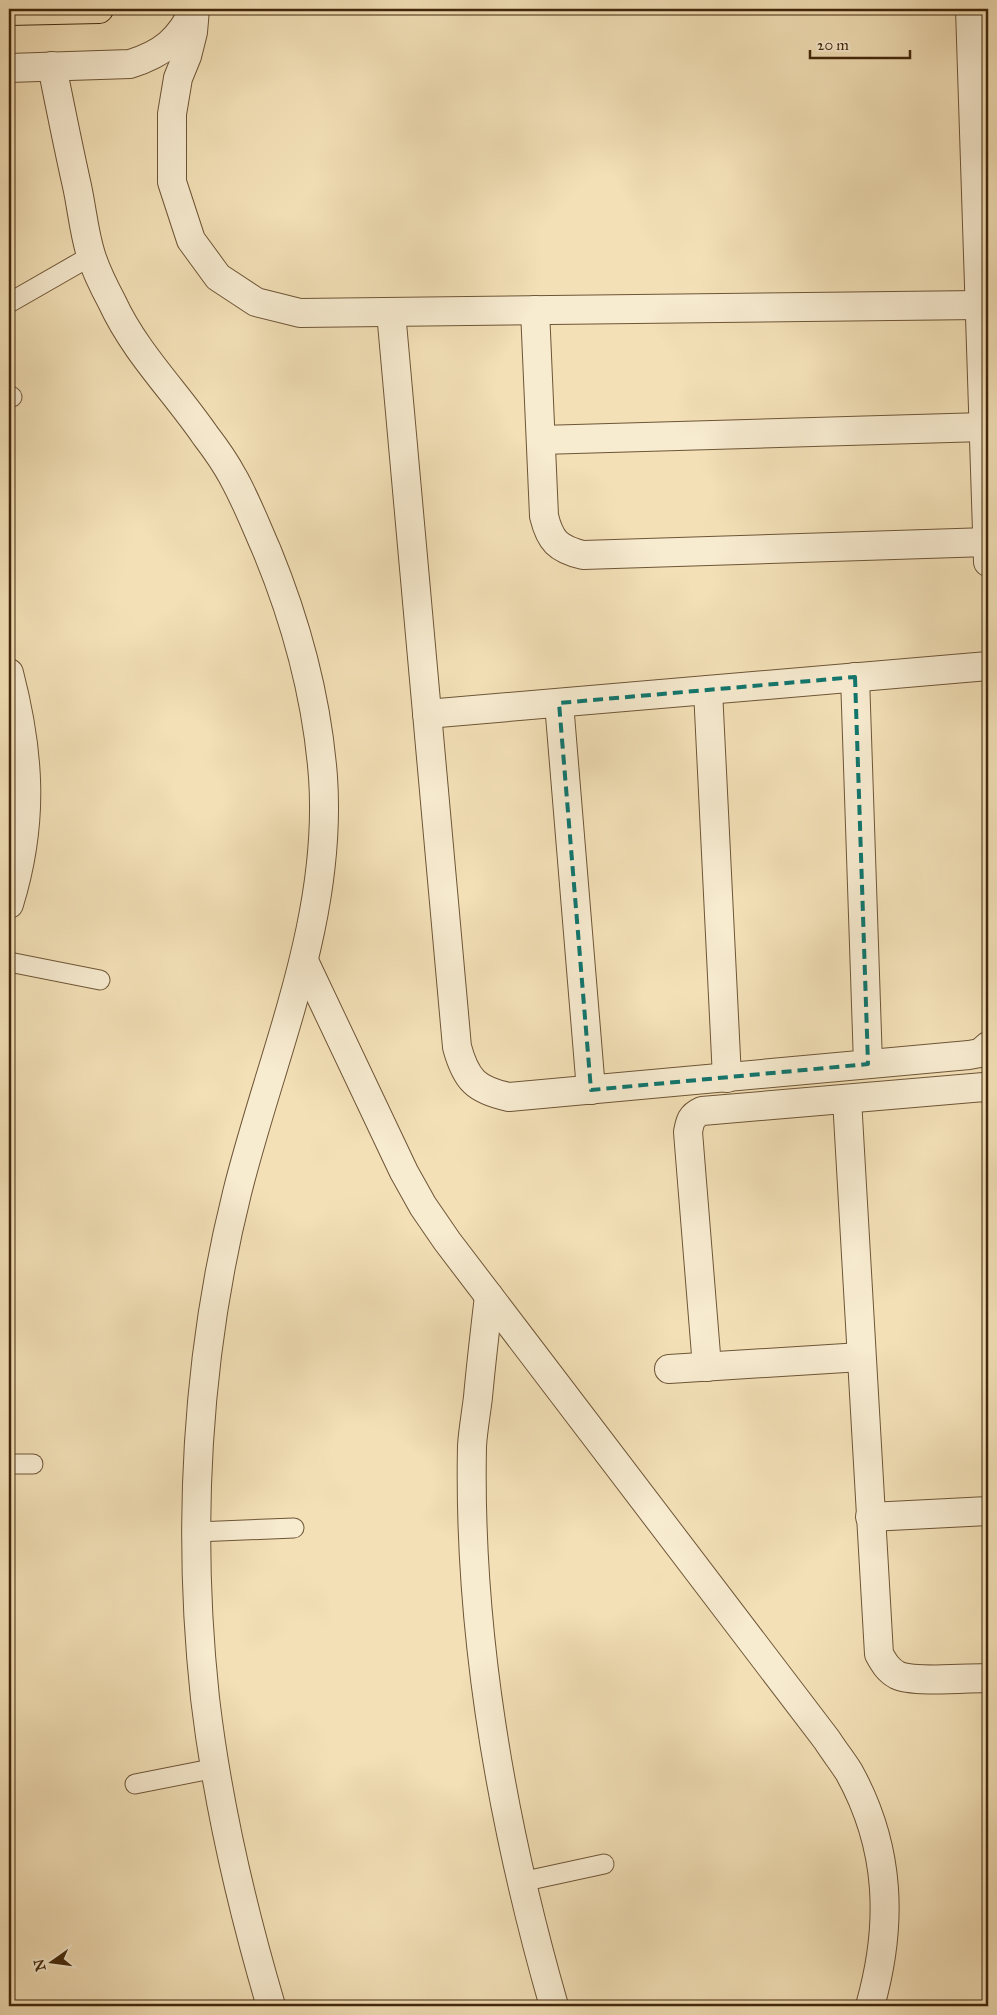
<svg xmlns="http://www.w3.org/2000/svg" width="997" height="2015" font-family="'IM FELL Great Primer',serif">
<rect width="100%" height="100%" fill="#f3e0b7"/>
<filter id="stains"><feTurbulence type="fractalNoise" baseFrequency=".004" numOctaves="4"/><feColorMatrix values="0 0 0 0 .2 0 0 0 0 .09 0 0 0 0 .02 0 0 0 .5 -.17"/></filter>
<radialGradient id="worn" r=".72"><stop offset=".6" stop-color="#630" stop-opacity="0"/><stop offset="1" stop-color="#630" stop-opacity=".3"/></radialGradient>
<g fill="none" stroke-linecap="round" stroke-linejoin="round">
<g stroke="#6e5536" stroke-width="21">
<g id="service">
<polyline points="9,303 91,256"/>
<polyline points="9,395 12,397"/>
<polyline points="9,962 100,980"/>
<polyline points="9,1464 33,1464"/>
<polyline points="196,1532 294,1528"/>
<polyline points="135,1784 216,1768"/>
<polyline points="521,1882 604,1864"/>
</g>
</g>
<g stroke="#6e5536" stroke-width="30">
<g id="minor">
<polyline points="195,9 193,32 187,56 178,78 172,114 172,182 191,240 218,277 256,302 300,313 980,305"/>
<polyline points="970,9 988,562"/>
<path d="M52 66C60 106 68 146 77 186 82 209 84 233 91 255 96 271 104 287 112 302 135 352 174 390 205 435 215 448 225 462 233 477 246 500 256 526 267 551 297 624 317 698 323 777 333 921 271 1056 237 1193 196 1357 187 1530 205 1698 217 1800 242 1908 271 2006"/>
<path d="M535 310 544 516C550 541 558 549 583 555L988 542"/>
<path d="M391 312 457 1047C466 1080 476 1090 509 1097L969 1055 980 1053 988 1046"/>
<polyline points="541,440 984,427"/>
<path d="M9 673C30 754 34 823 9 904"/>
<polyline points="855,677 868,1064"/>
<polyline points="708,690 727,1078"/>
<polyline points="559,703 591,1090"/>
<polyline points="427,714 988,666"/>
<path d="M304 961 404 1172 423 1206 447 1241 827 1740C834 1751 842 1761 849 1772 891 1848 893 1925 870 2006"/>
<path d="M847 1099 879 1654C884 1663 888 1670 897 1675 913 1683 968 1678 988 1678"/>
<path d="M489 1296C485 1330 481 1364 478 1397 476 1414 473 1430 472 1446 468 1635 502 1825 554 2006"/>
<path d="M707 1367 688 1132C690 1121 691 1116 702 1111L984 1087 988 1089"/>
<polyline points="669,1369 861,1357"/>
<polyline points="870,1517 988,1511"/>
</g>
</g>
<g stroke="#6e5536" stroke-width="30">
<path id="tertiary" d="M9 68 130 64C162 54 180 40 194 9"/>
</g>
<g stroke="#41270b" stroke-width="30">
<polyline id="trunk" points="9,11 99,9"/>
</g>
<use href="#service" stroke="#f7ebd0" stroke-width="19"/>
<use href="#minor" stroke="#f7ebd0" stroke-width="28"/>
<use href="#tertiary" stroke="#f7ebd0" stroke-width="28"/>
<use href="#trunk" stroke="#f3e0b7" stroke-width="28"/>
</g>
<path fill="none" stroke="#0f766e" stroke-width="4" stroke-dasharray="10 6" stroke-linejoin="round" d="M855 677 868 1064 591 1090 559 703Z"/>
<rect width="997" height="2015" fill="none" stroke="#f3e0b7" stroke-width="30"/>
<rect x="10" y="10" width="977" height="1995" fill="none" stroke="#41270b" stroke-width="2.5"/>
<rect x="15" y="15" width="967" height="1985" fill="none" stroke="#41270b"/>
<g transform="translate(52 1962) rotate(256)" stroke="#f7ebd0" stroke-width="4" paint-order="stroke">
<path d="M0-4L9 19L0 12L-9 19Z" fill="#41270b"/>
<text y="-8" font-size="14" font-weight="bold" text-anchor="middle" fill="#41270b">N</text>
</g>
<path d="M810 50v8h100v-8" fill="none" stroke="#41270b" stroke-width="2.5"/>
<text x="817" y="50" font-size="15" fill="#41270b" stroke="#f7ebd0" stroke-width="4" paint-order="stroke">20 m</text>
<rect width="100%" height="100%" filter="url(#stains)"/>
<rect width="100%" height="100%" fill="url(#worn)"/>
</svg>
